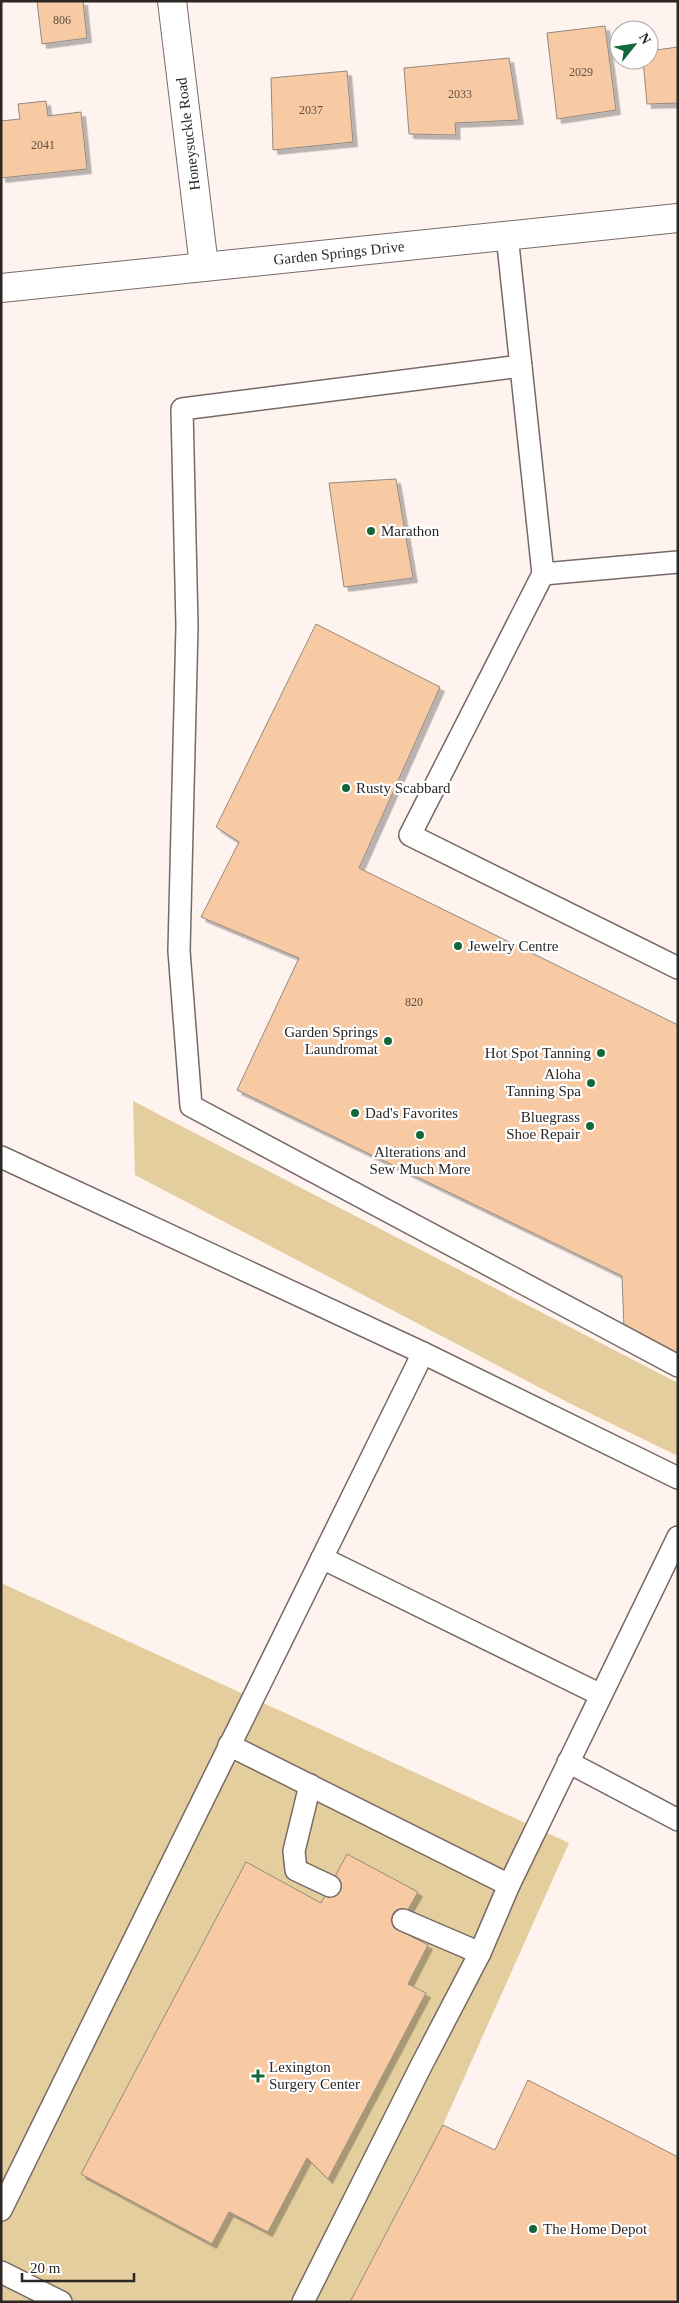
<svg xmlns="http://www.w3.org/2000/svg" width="679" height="2303" font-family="Georgia,serif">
<defs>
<filter id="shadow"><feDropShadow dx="4.5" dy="4.5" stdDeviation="0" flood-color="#0004"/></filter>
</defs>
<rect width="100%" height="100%" fill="#fef3ef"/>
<g fill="#e5ce9e">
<polygon points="133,1101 678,1383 678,1456 569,1403 135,1175"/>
<polygon points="1,1583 569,1843 443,2125 350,2302 1,2302"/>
</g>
<g fill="#f7caa3" stroke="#938981" filter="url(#shadow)">
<polygon points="37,1 83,1 87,38 42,44"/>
<polygon points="605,26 616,110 557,119 547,33"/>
<polygon points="678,47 678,103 647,104 643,60 649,60 649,51"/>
<polygon points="509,58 519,120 455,123 456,135 409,134 404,68"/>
<polygon points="347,71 353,142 273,150 271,78"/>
<polygon points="46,101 48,116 81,112 87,169 1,178 1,121 20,119 18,104"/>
<polygon points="396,479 413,578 344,587 329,483"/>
<polygon points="316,624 440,687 359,868 678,1025 678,1354 624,1328 622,1276 237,1090 299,958 201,917 239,842 216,827"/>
<polygon points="347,1854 418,1892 397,1929 428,1945 408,1984 426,1993 328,2179 307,2158 268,2232 229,2212 212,2244 81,2174 246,1862 321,1903"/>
<polygon points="528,2080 678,2157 678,2302 350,2302 443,2125 495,2150"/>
</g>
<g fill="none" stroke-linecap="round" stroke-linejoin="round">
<g stroke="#776a66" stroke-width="24">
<g id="lane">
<polyline points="507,235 543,574 678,562"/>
<polyline points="521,366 182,409 187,626 179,951 191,1106 678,1366"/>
<polyline points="543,574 410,835 678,968"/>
<polyline points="1,1157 423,1353 678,1478"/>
<polyline points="322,1558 601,1695"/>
<polyline points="229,1745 509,1885"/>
<polyline points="568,1762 678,1820"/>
<polyline points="310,1785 294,1851 296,1870 330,1886"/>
<polyline points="403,1920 480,1953"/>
<polyline points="1,2210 423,1353"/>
<polyline points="1,2272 61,2302"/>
<polyline points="303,2302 421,2066 480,1953 509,1885 678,1537"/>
</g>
</g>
<g stroke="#776a66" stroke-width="30">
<g id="street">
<polyline points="172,1 204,266"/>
<polyline points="1,288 678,218"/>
</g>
</g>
<use href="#lane" stroke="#fff" stroke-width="21"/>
<use href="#street" stroke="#fff" stroke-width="28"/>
</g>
<g fill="#136839" stroke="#fff" stroke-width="2">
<circle cx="371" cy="531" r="5"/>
<circle cx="346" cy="788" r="5"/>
<circle cx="458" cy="946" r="5"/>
<circle cx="388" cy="1041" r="5"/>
<circle cx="601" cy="1053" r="5"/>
<circle cx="591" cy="1083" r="5"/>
<circle cx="355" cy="1113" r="5"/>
<circle cx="590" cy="1126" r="5"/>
<circle cx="420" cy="1135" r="5"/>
<path d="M255.5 2068.5h5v5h5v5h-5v5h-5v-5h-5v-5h5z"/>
<circle cx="533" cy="2229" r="5"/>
</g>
<g text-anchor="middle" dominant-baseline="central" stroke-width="4.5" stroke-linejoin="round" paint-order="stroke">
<g font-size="12" fill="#5f5044">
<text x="62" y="20">806</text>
<text x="581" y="72">2029</text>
<text x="460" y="94">2033</text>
<text x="311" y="110">2037</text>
<text x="43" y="145">2041</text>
<text x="414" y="1002">820</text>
</g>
<g font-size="15" fill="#2c2725" stroke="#fff">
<text transform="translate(188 134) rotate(-97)">Honeysuckle Road</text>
<text transform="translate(339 253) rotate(-6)">Garden Springs Drive</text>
</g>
<g font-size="15" fill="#2c2725" stroke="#fff" text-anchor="start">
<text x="381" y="531">Marathon</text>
<text x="356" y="788">Rusty Scabbard</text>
<text x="468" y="946">Jewelry Centre</text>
<text x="378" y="1032" text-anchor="end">Garden Springs<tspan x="378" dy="17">Laundromat</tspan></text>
<text x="591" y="1053" text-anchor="end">Hot Spot Tanning</text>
<text x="581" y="1074" text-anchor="end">Aloha<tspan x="581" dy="17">Tanning Spa</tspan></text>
<text x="365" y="1113">Dad's Favorites</text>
<text x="580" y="1117" text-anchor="end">Bluegrass<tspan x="580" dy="17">Shoe Repair</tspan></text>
<text x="420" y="1152" text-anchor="middle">Alterations and<tspan x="420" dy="17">Sew Much More</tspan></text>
<text x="269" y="2067">Lexington<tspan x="269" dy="17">Surgery Center</tspan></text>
<text x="543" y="2229">The Home Depot</text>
</g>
</g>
<rect width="679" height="2303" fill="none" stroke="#2c2725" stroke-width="5"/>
<g transform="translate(634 45) rotate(60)"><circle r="24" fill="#ffffff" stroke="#aba9a8"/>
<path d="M0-4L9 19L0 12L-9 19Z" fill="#136839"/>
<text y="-8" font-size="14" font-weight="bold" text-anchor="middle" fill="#2c2725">N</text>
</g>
<path d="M22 2273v8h112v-8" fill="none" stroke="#2c2725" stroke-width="2.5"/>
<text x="30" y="2273" font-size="15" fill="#2c2725" stroke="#ffffff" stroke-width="4" paint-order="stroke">20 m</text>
</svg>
